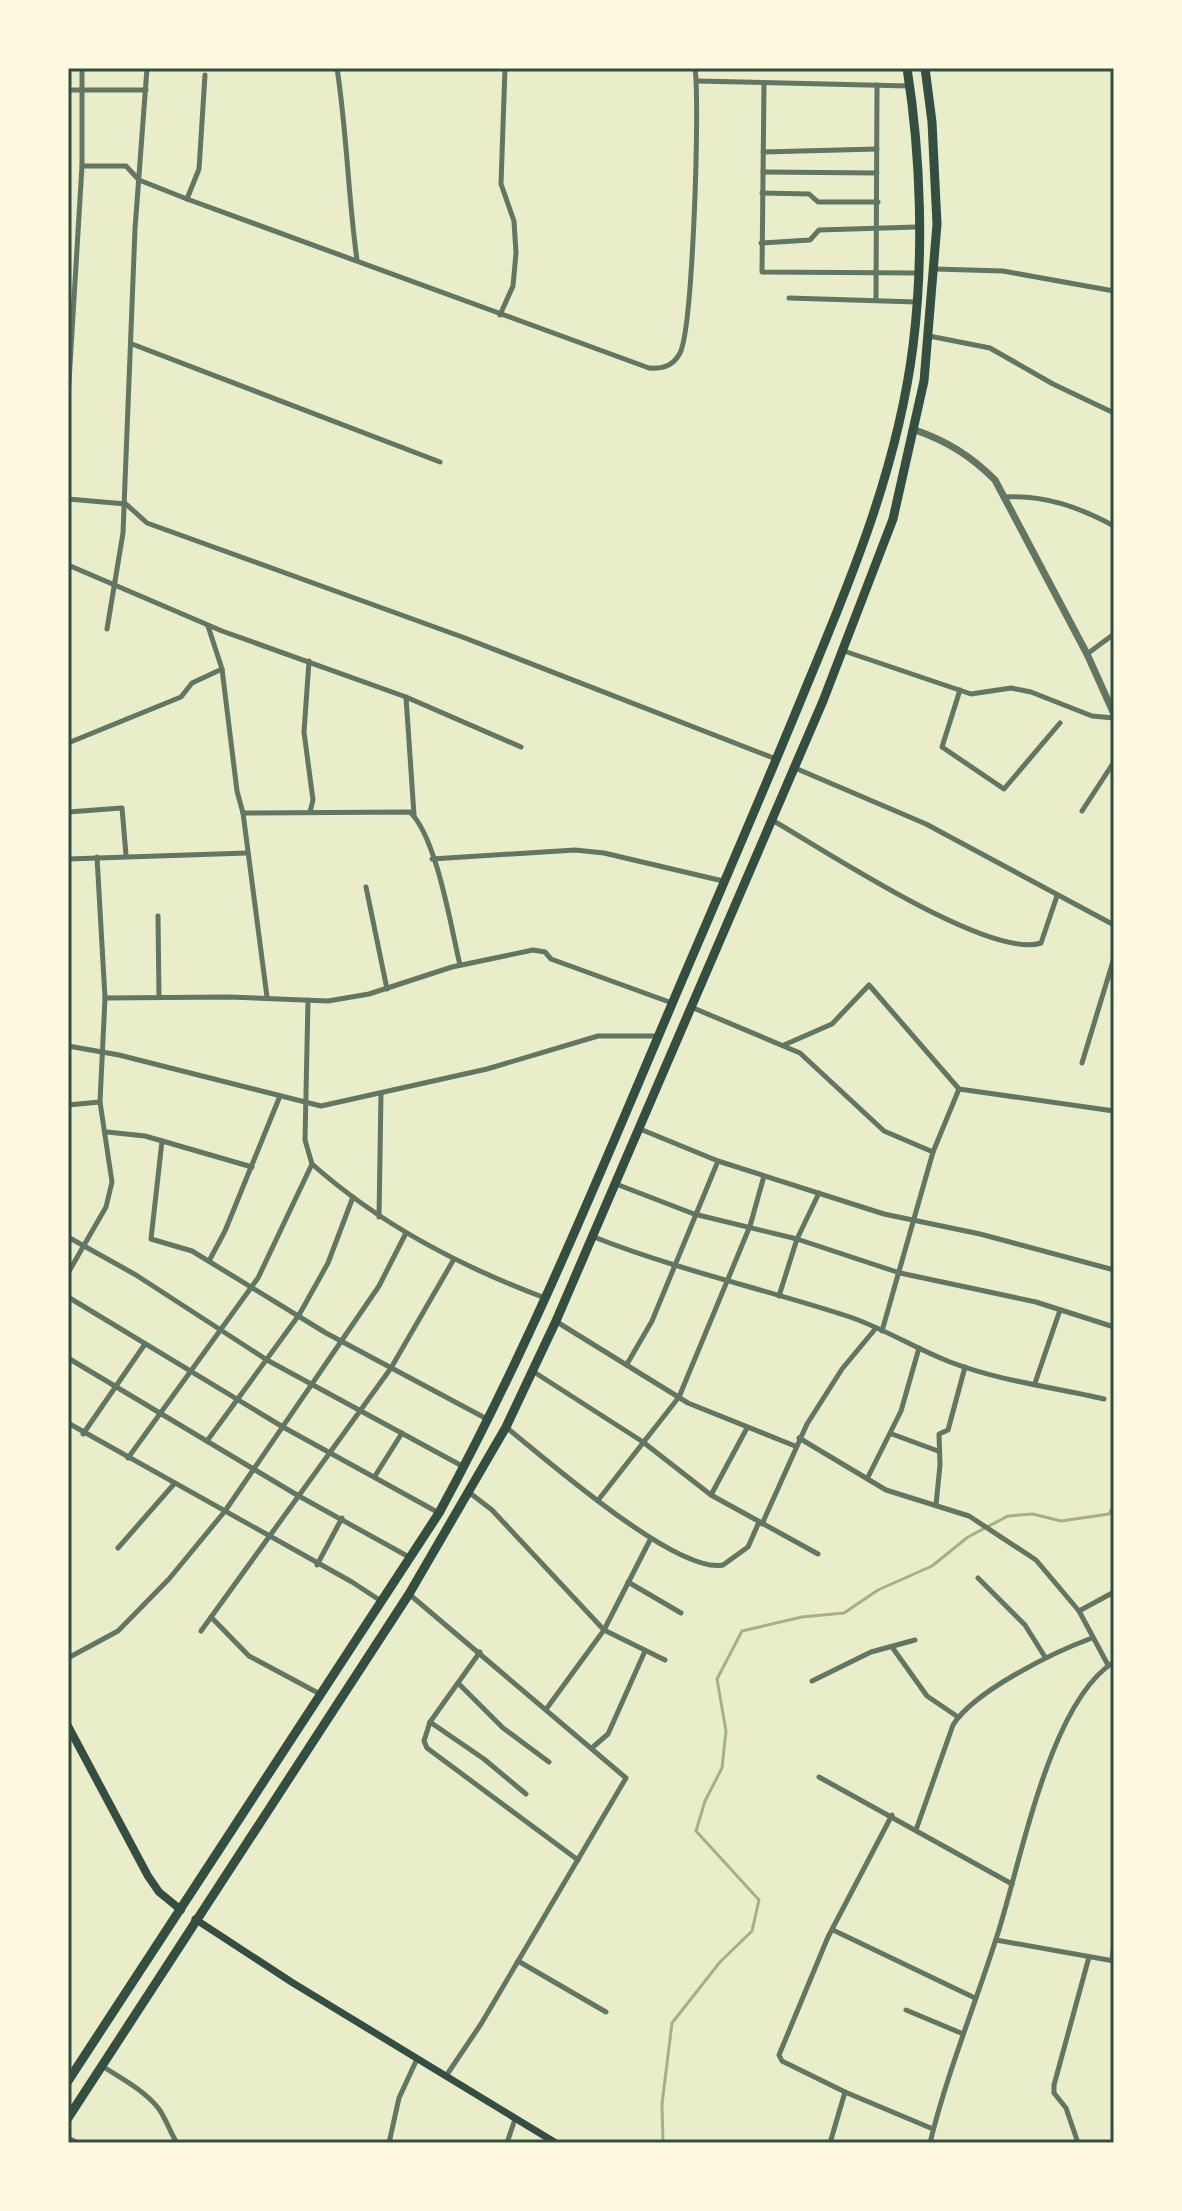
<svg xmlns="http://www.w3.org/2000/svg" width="1182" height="2211" font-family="Helvetica,sans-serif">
<rect width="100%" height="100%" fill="#e9edc9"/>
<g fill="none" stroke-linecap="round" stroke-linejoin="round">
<polyline stroke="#a3b18a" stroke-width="3" points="663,2143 662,2104 672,2023 720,1962 752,1931 759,1900 696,1831 705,1801 722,1768 726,1731 717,1679 742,1631 802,1617 844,1613 878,1590 932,1566 968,1537 1008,1516 1033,1514 1061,1521 1109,1514 1114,1505"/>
<g stroke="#617663" stroke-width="5">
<path d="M337 68C347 133 348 196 357 260"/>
<polyline points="697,81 909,86"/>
<polyline points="764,83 762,272 917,273"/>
<polyline points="68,90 146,90"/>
<polyline points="763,152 877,149"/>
<path d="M82 166H126L139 180 187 199 649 368C663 369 673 366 680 353 693 327 700 103 695 68"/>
<polyline points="763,172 877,173"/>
<polyline points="762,193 809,194 818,202 878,202"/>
<polyline points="187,199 199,169 205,75"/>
<polyline points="761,243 810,240 819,230 917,227"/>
<polyline points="935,269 1003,271 1114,291"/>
<polyline points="789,298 916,302"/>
<polyline points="876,299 877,85"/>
<polyline points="500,315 513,286 516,253 514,221 501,184 505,68"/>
<polyline points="929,336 990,348 1053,384 1114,413"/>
<polyline points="132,344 440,462"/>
<polyline points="68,398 82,166 82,68"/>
<path d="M1005 497C1045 495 1079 507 1114 526"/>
<polyline points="68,499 126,504 147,523 465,638 776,759"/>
<polyline points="68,565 222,631 406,697 521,747"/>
<polyline points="208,626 222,669 237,791 243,813"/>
<polyline points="107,629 123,533 135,229 147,68"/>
<polyline points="844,651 971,694 1011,688 1031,692 1092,716 1114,718"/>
<polyline points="1087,654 1114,634"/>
<polyline points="309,661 304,732 313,800 310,812"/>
<polyline points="960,690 942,747 1004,789 1060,723"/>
<polyline points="406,697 414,815"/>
<polyline points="68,743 181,697 192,683 222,669"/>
<polyline points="795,768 926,824 1114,925"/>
<polyline points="1082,811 1114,762"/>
<polyline points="68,812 122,808 126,855"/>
<path d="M772 820C823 849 989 960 1041 943L1057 896"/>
<polyline points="68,859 247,853"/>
<polyline points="432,859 575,850 604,853 723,881"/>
<polyline points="366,887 387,989"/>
<polyline points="158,916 159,997"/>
<path d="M267 997 243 813 410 812C437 838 451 928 460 965"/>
<polyline points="105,998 230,997 328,1001 369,994 452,967 533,950 545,952 551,959 672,1003"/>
<polyline points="691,1007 800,1053 884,1131 933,1152"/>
<polyline points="784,1045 832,1024 869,985 959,1089 1114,1111"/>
<polyline points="68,1046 119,1055 321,1106 487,1069 598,1036 658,1036"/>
<polyline points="1082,1063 1114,958"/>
<polyline points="68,1105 100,1102"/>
<polyline points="640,1129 718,1161 884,1214 980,1234 1114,1270"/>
<polyline points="107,1132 145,1136 252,1167"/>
<polyline points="162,1141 151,1239 192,1251 326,1333 487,1419"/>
<path d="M312 1164C381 1225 460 1266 545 1298"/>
<polyline points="616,1184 694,1214 797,1239 900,1273 1036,1302 1114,1327"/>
<polyline points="379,1217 381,1093"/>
<polyline points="68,1237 136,1275 267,1360 464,1467"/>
<path d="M594 1237C677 1270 765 1289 850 1317 885 1329 916 1349 950 1362 1000 1381 1052 1387 1104 1399"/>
<polyline points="209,1261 225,1231 280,1096"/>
<polyline points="68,1273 106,1207 112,1182 100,1102 105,998 97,857"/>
<polyline points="779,1296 797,1239 819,1193"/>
<polyline points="68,1297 283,1427 439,1513"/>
<polyline points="557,1322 688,1403 795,1446"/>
<polyline points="882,1331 933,1152 959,1089"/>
<polyline points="68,1358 297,1495 409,1557"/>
<polyline points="627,1364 652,1321 718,1161"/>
<polyline points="534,1372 643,1442 711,1495 818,1554"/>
<polyline points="1035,1383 1060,1310"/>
<polyline points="68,1423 352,1582 381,1601"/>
<path d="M507 1428C546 1459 676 1574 723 1565L748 1547 759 1522"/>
<polyline points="83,1434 145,1344"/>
<polyline points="892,1434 938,1451"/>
<polyline points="799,1438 886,1490 969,1516 1036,1560 1079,1611 1108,1665"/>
<polyline points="207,1441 299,1315 328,1263 353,1197"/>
<polyline points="128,1458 258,1278 312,1164 305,1140 308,1000"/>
<polyline points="375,1476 402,1433"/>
<polyline points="868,1477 901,1411 919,1348"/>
<polyline points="470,1493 492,1510 604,1630 665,1660"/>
<polyline points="711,1495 747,1428"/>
<polyline points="599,1499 679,1397 750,1226 764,1176"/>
<polyline points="936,1505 940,1465 939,1434 948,1430 965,1367"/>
<polyline points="68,1507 68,1511"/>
<polyline points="762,1524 807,1424 842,1369 876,1328"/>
<polyline points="118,1548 174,1484"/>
<polyline points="317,1565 342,1518"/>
<polyline points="978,1578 1025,1625 1045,1657"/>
<polyline points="628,1582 681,1613"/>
<polyline points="409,1594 626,1778 481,2024 446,2076"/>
<polyline points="1079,1611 1114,1592"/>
<polyline points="211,1617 249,1656 320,1694"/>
<polyline points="201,1631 391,1368 454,1259"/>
<polyline points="892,1647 927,1696 958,1717"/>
<polyline points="480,1652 430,1722 424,1741 427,1748 578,1860"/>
<polyline points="68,1658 118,1631 169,1579 225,1511 379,1286 406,1233"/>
<polyline points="812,1681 871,1652 915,1640"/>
<polyline points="459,1684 503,1728 549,1762"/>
<polyline points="547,1708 604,1630 650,1540"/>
<polyline points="430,1722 484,1759 526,1794"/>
<polyline points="593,1747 608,1734 645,1651"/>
<polyline points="819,1777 1012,1884"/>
<polyline points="892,1815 828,1937 779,2055 782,2061 845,2092 933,2129"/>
<path d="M916 1830 953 1725C974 1691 1054 1652 1092 1638"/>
<polyline points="833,1930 975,1998"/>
<polyline points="996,1940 1114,1961"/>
<polyline points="518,1961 606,2012"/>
<polyline points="1112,1961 1114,1943"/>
<polyline points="906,2010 961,2033"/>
<path d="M102 2066C122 2079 144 2090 159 2109 166 2119 170 2132 177 2143"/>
<polyline points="68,2138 78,2143"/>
<polyline points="389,2143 399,2098 417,2059"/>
<polyline points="507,2143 515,2119"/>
<polyline points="830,2143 845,2092"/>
<path d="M930 2143C947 2073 974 2008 996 1939 1020 1868 1048 1703 1114 1662"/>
<polyline points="1078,2143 1066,2108 1054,2093 1054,2085 1089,1957"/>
</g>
<path stroke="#617663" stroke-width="7" d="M915 430C947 441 971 456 995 480L1087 654 1114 714"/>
<polyline stroke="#344e41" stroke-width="7" points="195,1919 293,1983 556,2143"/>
<polyline stroke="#344e41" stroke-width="8" points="68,1726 148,1876 159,1892 181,1910"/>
<g stroke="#344e41" stroke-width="9">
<path d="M68 2081 439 1513C533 1340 606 1159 683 978 725 880 767 783 807 685 853 575 898 465 913 346 924 258 921 156 907 68"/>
<polyline points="68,2118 409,1594 506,1427 556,1321 823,701 893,519 924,381 937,224 932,122 925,68"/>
</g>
</g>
<rect width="1182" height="2211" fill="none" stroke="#fefae0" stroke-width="140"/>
<rect x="70" y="70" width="1042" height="2071" fill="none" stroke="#344e41" stroke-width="3"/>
</svg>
